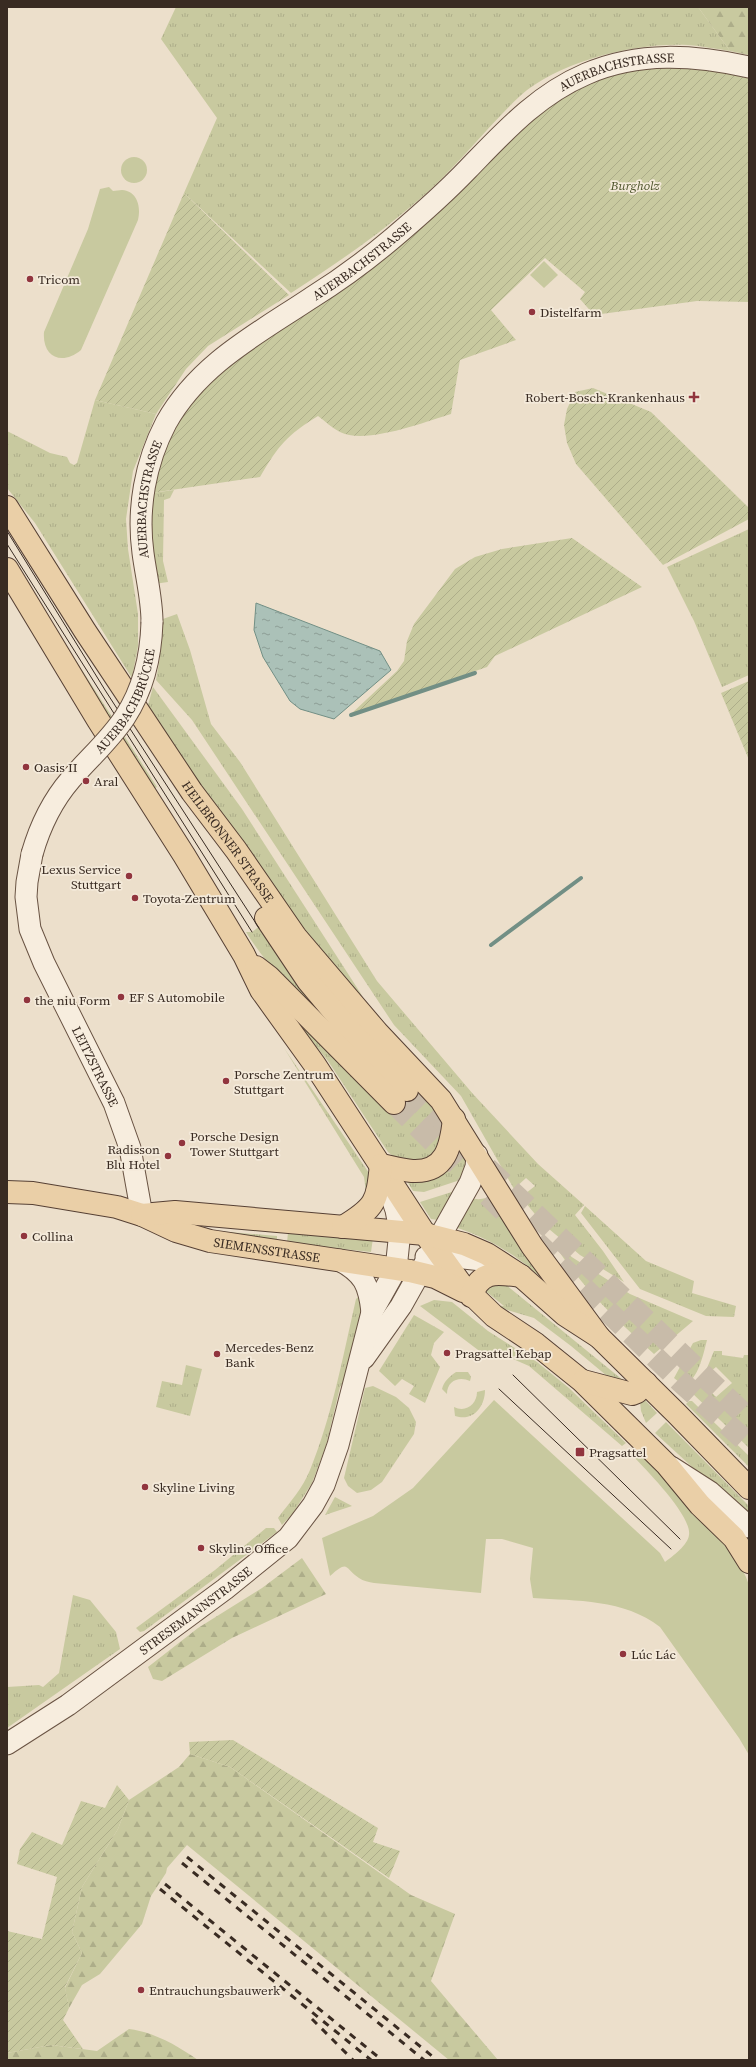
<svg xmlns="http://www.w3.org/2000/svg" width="756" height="2067" font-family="'Source Serif 4',serif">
<defs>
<pattern id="grass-tufts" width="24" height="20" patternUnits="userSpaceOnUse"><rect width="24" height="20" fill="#c8c99f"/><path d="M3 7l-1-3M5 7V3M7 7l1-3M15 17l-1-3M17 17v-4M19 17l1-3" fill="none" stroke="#adad89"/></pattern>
<pattern id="forest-firs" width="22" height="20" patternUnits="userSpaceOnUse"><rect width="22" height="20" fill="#c8c99f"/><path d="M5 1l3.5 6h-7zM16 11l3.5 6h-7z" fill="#adad89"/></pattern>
<pattern id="garden-furrows" width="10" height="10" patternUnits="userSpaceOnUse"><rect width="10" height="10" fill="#c8c99f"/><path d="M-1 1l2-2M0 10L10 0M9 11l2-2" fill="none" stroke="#adad89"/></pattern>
<pattern id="water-ripples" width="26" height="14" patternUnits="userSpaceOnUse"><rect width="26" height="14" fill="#abc1b8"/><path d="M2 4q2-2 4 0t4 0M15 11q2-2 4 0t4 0" fill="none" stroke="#8c9d95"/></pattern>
</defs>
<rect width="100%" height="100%" fill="#ecdfcb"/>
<g fill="url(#grass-tufts)">
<path d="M176 7H698L730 51C716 49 702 46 688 45 636 42 559 61 520 96 489 125 463 159 432 188 387 229 342 260 291 293L184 193 217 118 161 39Z"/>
<polygon points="95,400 156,414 133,471 126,519 128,549 138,614 138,646 132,678 35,523 7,488 7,431 50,453 67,457 70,463 74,465 77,463"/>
<polygon points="174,490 170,498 164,500 163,561 168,582 154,584 149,520 151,493"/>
<polygon points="749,529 749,675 722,687 694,621 667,567"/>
<polygon points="34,595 157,787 154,789 130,753"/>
<polygon points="177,614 190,650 211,724 240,762 377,981 473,1094 538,1164 584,1205 575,1215 603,1251 624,1282 580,1255 543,1224 521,1197 535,1186 526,1178 514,1189 461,1096 394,1025 192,720 156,680 160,657 160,620"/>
<polygon points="153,687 242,809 363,997 291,921 148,705"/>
<path d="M261 925 325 1011 319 1016C293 990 266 965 246 932H252Z"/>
<polygon points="293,1018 414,1081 445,1120 434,1159 399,1161 388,1152 328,1061"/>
<polygon points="284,1048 369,1173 372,1184 366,1192 364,1177"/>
<polygon points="457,1137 468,1165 462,1184 457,1181 424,1192 413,1191 404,1176"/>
<polygon points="458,1190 438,1220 431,1219 420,1202"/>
<path d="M493 1195 546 1282C518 1256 491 1239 455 1227L469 1197C478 1201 485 1199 493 1195Z"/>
<polygon points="585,1206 646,1261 694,1281 692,1293 736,1306 734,1317 706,1316 640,1289 581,1213"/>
<polygon points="181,1228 277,1236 277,1242"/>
<polygon points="288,1232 373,1238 371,1252 287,1243"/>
<path d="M556 1247 630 1294 693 1321 654 1354C616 1319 585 1291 556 1247Z"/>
<polygon points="505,1284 624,1381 613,1381 571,1346 534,1318 491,1305 504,1306 483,1289 483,1286"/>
<path d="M361 1294 365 1296 348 1376 340 1387 326 1446 312 1483 293 1513 282 1525 278 1518C289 1503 303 1488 310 1470 332 1416 343 1356 356 1299Z"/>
<polygon points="434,1300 452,1302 488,1331 537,1362 569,1388 626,1443 622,1446 529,1366 513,1359 486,1356 420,1306"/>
<polygon points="414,1315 444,1332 434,1343 431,1355 440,1367 425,1403 409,1394 414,1386 402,1379 395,1386 379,1371"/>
<path d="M701 1340H707C703 1355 699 1378 684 1386L674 1378 693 1343Z"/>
<polygon points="714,1351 722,1351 722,1355 743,1358 744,1355 749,1355 749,1448 691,1392 700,1381 716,1397 732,1383 716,1367 706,1375 705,1373"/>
<polygon points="186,1365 202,1369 190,1416 156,1407 162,1381 182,1385"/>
<path d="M456 1372H468L471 1377 470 1381C460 1376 447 1380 447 1394L442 1389C444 1381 449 1377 456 1372Z"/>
<polygon points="373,1386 396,1397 409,1408 416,1422 414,1434 382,1482 371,1490 357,1493 348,1486 344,1478 365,1388"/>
<path d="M485 1390C485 1407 473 1422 455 1416L454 1407C466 1413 477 1404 477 1392Z"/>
<polygon points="642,1400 645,1400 657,1413 646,1423 641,1411 640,1402"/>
<polygon points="689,1401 692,1401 749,1456 749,1467 686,1404"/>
<polygon points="666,1422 749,1506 749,1519 655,1433"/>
<polygon points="335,1497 352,1506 325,1515"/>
<polygon points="266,1528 274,1528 277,1532 144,1631 140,1632 136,1628 215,1570"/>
<polygon points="73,1595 90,1600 116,1632 120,1649 7,1728 7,1687 39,1685 43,1687 59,1673"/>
</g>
<g fill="url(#forest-firs)">
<polygon points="698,7 749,7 749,55 730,51"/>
<polygon points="302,1558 326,1594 232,1638 162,1681 153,1679 148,1667 198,1628 262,1588"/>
<polygon points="190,1754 230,1767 411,1895 455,1914 431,1981 498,2060 449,2060 187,1845 167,1868 166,1873 151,1896 142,1924 100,1974 82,1985 69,2008 65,1988 82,1953 72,1932 82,1887 118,1829 129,1800 179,1767"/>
<path d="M129 2029C154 2032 178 2046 198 2060H7V2053L51 2045 97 2051Z"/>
</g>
<g fill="#c8c99f">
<circle cx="134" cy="170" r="13"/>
<path d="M109 187 113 191C116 191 119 190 122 190 138 191 141 208 138 220L81 350C62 366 42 357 44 332L88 229 100 189Z"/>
<polygon points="544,261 558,275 544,288 530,275"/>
<path d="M494 1400 660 1553 665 1562C673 1556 688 1545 689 1535 692 1516 647 1471 634 1457L638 1453C674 1489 733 1536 749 1585V1755L739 1738 660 1627C624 1599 577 1601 533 1598L530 1579 533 1548 502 1539H486L481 1593 374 1583C369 1582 363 1581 359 1578 344 1568 349 1559 330 1576L322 1538 373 1516 413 1488Z"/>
</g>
<g fill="url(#garden-furrows)">
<path d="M686 63 749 74V302L697 301 594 315 580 299 585 292 545 258 491 310 516 340 460 360 451 414C425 422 365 445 340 432 332 428 325 421 318 416 287 435 278 446 260 477L151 493 159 458 176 421 216 370 531 113 604 75Z"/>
<polygon points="184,193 289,295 208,346 186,369 156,414 95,400"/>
<polygon points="593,388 651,412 749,508 749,519 663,565 576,464 567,443 564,425 567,409 575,392"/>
<polygon points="572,538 642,587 495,656 487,667 351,714 397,671 404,661 407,641 414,624 455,569 475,557 502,549"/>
<polygon points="749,681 749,760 721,693"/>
<polygon points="233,1740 378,1828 373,1842 400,1851 389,1878 230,1767 190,1754 189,1742"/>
<polygon points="117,1785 129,1800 118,1829 82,1887 72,1932 82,1953 65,1987 69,2008 63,2020 83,2049 51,2045 7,2053 7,1931 42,1939 57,1877 17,1864 20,1849 32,1832 62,1845 81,1801 105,1808"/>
</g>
<polygon fill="url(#water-ripples)" stroke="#728f85" points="256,603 380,651 391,670 334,719 300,709 290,701 263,657 254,630"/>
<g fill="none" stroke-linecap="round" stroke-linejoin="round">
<g stroke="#728f85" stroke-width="4">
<polyline points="351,715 475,673"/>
<polyline points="491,945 581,878"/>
</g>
<g stroke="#c8bba9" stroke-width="22" stroke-dasharray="22 11" stroke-linecap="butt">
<polyline points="407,1090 464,1145"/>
<polyline points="394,1103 507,1214"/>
<polyline points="487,1168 749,1419"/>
<polyline points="536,1242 681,1382 749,1444"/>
</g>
<g stroke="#695343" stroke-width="23">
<g id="secondary">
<path id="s1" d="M152 622C152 599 146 576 143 553 137 509 145 463 166 423 199 364 257 334 311 298 340 280 367 260 393 238 419 216 445 193 468 169 504 132 537 95 586 74 639 51 694 55 749 67"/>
<path id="s2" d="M32 854 27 882 26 897 30 929 44 963 114 1103 130 1148 142 1215"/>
<polyline points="426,1257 455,1257 499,1262"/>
<path d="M339 1260C364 1273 369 1285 372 1312"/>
<polyline points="364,1358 401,1306 470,1183 476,1167 477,1155"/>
<polyline points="671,1467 710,1492 749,1527"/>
<path id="s3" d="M7 1744 68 1705 225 1589 288 1538 313 1505 324 1485 338 1445 372 1312 396 1269 400 1231 396 1210 386 1181"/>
</g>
</g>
<g stroke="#564034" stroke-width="24">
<g id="primary">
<path id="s4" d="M7 507 85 631 192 792 236 850 296 937 377 1032 441 1100 532 1246 599 1337"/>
<polyline points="7,569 98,720 184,855 244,955 261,990 315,1065 425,1234 461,1284 494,1316 536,1344 582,1381 667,1465 700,1505 734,1538 749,1562"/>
<polyline points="266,918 308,981 351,1032 407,1090"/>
<polyline points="256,967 269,977 394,1103"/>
<path d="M381 1165C391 1167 402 1170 412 1171 446 1173 451 1146 454 1119"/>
<path id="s5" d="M7 1192 33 1193 117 1207 142 1215 176 1231 210 1241 410 1271 435 1277 463 1291"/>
<polyline points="142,1215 175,1212 425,1234 464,1244 487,1254 521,1276 565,1315 599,1337 677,1414 749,1488"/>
<path d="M343 1227C376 1207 377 1202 381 1165"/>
<path d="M471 1296C481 1269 497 1273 521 1276"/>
<polyline points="583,1381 632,1394 637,1392 646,1383"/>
</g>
</g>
<use href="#secondary" stroke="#f7edde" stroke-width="21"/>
<use href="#primary" stroke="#eacfa7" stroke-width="22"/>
<g stroke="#392b22" stroke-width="1">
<polyline points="7,531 105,690 259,928"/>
<polyline points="7,544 252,932"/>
<polyline points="513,1375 680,1539"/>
<polyline points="499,1389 671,1549"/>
</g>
<g stroke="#392b22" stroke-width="3" stroke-dasharray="7 7" stroke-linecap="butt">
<polyline points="187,1857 437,2060"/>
<polyline points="182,1863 424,2060"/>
<polyline points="165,1884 382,2060"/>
<polyline points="160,1889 371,2060"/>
<polyline points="312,2019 353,2060"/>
</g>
<g stroke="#695343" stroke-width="23" stroke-linecap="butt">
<g id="secondary-bridge">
<path id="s6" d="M32 854C40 826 52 801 71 779 89 758 110 740 125 717 144 688 151 656 152 622"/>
</g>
</g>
<use href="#secondary-bridge" stroke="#f7edde" stroke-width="21"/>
</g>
<g fill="#91353e" stroke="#f4eada" stroke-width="1.5">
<circle cx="30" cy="279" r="4"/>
<circle cx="532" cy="312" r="4"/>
<path d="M692 391h4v4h4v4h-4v4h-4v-4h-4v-4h4z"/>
<circle cx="26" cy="767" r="4"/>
<circle cx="86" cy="781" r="4"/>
<circle cx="129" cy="876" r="4"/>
<circle cx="135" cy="898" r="4"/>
<circle cx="121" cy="997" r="4"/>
<circle cx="27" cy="1000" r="4"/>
<circle cx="226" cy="1081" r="4"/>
<circle cx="182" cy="1143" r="4"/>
<circle cx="168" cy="1156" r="4"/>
<circle cx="24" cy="1236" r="4"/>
<circle cx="447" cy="1353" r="4"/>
<circle cx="217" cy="1354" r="4"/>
<rect x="575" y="1447" width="10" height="10" rx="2"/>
<circle cx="145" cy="1487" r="4"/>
<circle cx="201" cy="1548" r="4"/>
<circle cx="623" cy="1654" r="4"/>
<circle cx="141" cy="1990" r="4"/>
</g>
<g text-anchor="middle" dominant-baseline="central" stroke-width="3.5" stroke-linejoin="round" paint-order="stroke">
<g font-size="13" fill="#392b22" stroke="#f4eada">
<text stroke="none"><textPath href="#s1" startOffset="784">AUERBACHSTRASSE</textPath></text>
<text stroke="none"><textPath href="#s1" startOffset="460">AUERBACHSTRASSE</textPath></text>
<text stroke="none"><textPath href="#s1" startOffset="124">AUERBACHSTRASSE</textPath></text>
<text stroke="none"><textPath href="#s6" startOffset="182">AUERBACHBRÜCKE</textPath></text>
<text stroke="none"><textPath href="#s4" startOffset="401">HEILBRONNER STRASSE</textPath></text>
<text stroke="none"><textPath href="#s2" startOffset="228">LEITZSTRASSE</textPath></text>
<text stroke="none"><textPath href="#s5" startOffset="268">SIEMENSSTRASSE</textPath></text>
<text stroke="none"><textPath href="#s3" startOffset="231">STRESEMANNSTRASSE</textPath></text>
</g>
<g font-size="13" font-style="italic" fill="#4d542b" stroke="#f4eada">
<text x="635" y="185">Burgholz</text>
</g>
<g font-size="13" fill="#392b22" stroke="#f4eada" text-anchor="start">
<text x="38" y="279">Tricom</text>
<text x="540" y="312">Distelfarm</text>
<text x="685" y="397" text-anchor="end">Robert-Bosch-Krankenhaus</text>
<text x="34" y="767">Oasis II</text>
<text x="94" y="781">Aral</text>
<text x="121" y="869" text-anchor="end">Lexus Service<tspan x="121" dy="15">Stuttgart</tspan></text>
<text x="143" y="898">Toyota-Zentrum</text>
<text x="129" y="997">EF S Automobile</text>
<text x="35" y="1000">the niu Form</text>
<text x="234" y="1074">Porsche Zentrum<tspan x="234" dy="15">Stuttgart</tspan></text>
<text x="190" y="1136">Porsche Design<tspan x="190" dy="15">Tower Stuttgart</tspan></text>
<text x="160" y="1149" text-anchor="end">Radisson<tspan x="160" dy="15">Blu Hotel</tspan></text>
<text x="32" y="1236">Collina</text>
<text x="225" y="1347">Mercedes-Benz<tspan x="225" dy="15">Bank</tspan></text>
<text x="455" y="1353">Pragsattel Kebap</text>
<text x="589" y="1452">Pragsattel</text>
<text x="153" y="1487">Skyline Living</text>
<text x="209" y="1548">Skyline Office</text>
<text x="631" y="1654">Lúc Lác</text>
<text x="149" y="1990">Entrauchungsbauwerk</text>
</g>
</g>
<rect width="756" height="2067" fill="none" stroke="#392b22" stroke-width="16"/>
</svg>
